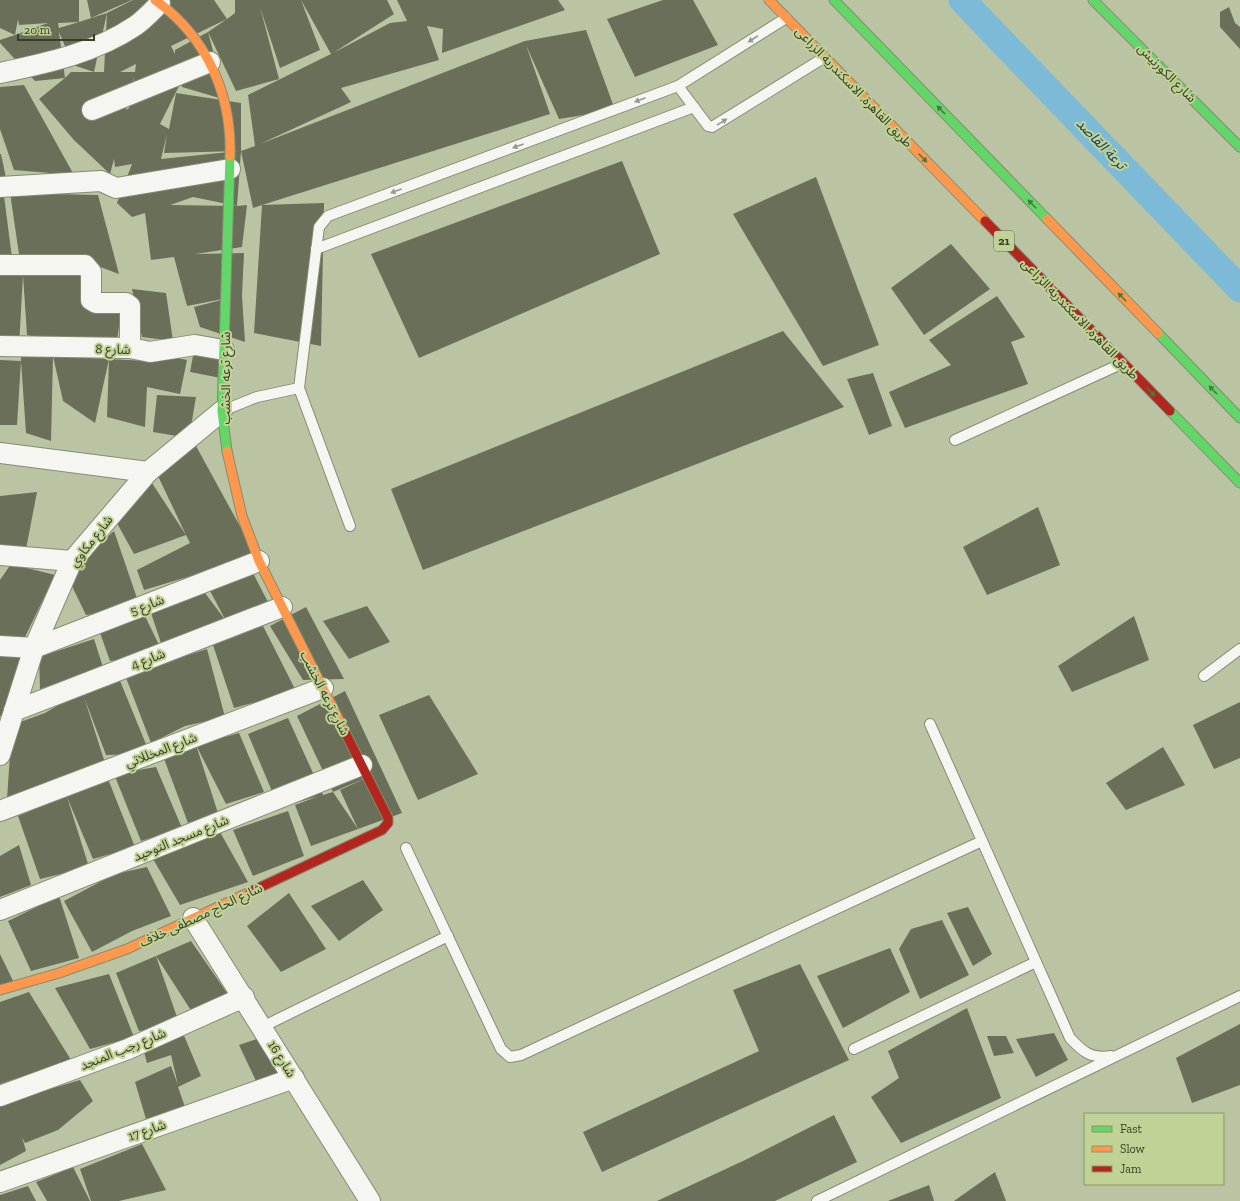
<svg xmlns="http://www.w3.org/2000/svg" width="1240" height="1201" font-family="'Zilla Slab','Noto Sans Arabic',serif">
<rect width="100%" height="100%" fill="#bac4a3"/>
<g fill="none" stroke-linecap="round" stroke-linejoin="round">
<polyline stroke="#7dbad8" stroke-width="27" points="962,0 1240,289"/>
</g>
<g fill="#696f58" fill-rule="evenodd">
<path d="M0 0H79V22L107 13 133 0H214L227 19 235 13V0H301L320 50 280 68 260 7 279 79 236 91 208 32 227 19 171 46 175 54V50L208 32 226 100 182 87 181 82 160 124 169 129 176 93 241 103V151L237 206 193 197 170 205 237 206 247 205 242 247 195 254 244 253 242 296 245 342 200 327 194 307 233 297 187 306 174 257 151 260 145 213 132 217 117 203 132 164 115 167 114 159 110 174 74 140 39 99 65 78 71 72H94L73 65 59 32 65 78 35 81 0 43V40L15 35 0 28ZM107 13 104 72H94ZM18 19 19 25 48 23 15 35ZM79 22 59 28 58 23ZM136 64 135 72H120ZM134 76 129 108 126 110ZM167 134 164 153 239 151 161 159Z"/>
<polygon points="87,0 132,0 91,18"/>
<polygon points="301,0 387,0 394,14 333,53 390,23 407,21 397,0 558,0 565,10 442,53 443,29 427,26 439,60 341,88 351,102 260,144 525,41 586,30 615,110 559,119 526,45 550,114 262,205 324,203 321,346 254,333 262,205 253,208 241,151 255,146 248,95 331,54"/>
<polygon points="663,0 693,0 718,45 635,77 607,19"/>
<polygon points="1229,7 1235,23 1240,27 1240,49 1220,27 1220,12"/>
<polygon points="24,85 74,175 14,170 0,129 0,87"/>
<polygon points="0,154 1,154 6,178 0,178"/>
<polygon points="622,161 660,254 419,358 371,254"/>
<polygon points="816,177 879,345 823,366 733,214"/>
<polygon points="10,193 98,195 119,274 68,255 19,254"/>
<polygon points="0,196 4,196 12,258 0,257"/>
<polygon points="951,244 990,289 924,335 891,288"/>
<polygon points="98,269 99,312 121,312 116,348 53,341 27,335 23,275 59,274"/>
<polygon points="23,275 19,347 0,339 0,276"/>
<polygon points="132,289 166,293 173,341 142,337"/>
<polygon points="997,296 1025,337 1011,342 1028,384 905,428 889,392 951,365 929,340"/>
<polygon points="783,331 844,407 423,570 391,489"/>
<polygon points="195,345 227,351 221,378 190,372"/>
<polygon points="150,352 187,360 180,394 147,387 145,427 107,417 109,359 148,361"/>
<polygon points="21,354 53,356 109,359 95,423 63,401 53,356 51,441 26,433 21,361 17,425 0,425 0,360 21,361"/>
<polygon points="873,373 892,426 869,435 847,379"/>
<polygon points="157,395 196,397 189,438 153,432"/>
<polygon points="196,446 259,561 204,572 144,590 137,570 190,543 186,535 134,554 112,514 152,483 186,535 158,476"/>
<polygon points="37,492 26,549 0,545 0,496"/>
<polygon points="1038,507 1060,565 987,595 963,547"/>
<polygon points="114,531 140,607 86,615 66,574"/>
<polygon points="11,564 55,575 24,639 0,636 0,580"/>
<polygon points="253,573 269,604 226,621 161,643 151,613 199,585 226,621 209,589"/>
<polygon points="367,606 390,642 349,659 323,621"/>
<polygon points="306,607 344,679 303,680 270,626"/>
<polygon points="144,614 163,653 110,661 99,630"/>
<polygon points="1134,616 1149,660 1072,692 1058,666"/>
<polygon points="262,624 296,691 234,708 213,645"/>
<polygon points="94,639 103,667 40,689 39,657"/>
<polygon points="207,649 225,717 185,726 151,743 125,675"/>
<polygon points="0,653 25,653 6,716 0,716"/>
<polygon points="116,671 150,754 106,755 84,697 105,763 7,799 12,725 45,713"/>
<polygon points="345,691 402,813 358,829 340,790 370,776 333,792 297,716"/>
<polygon points="429,695 478,774 418,800 379,715"/>
<polygon points="1240,702 1240,758 1214,769 1193,725"/>
<polygon points="288,718 323,795 333,792 358,829 311,846 295,805 319,796 279,808 248,734"/>
<polygon points="239,733 264,792 226,804 196,745 218,813 188,823 163,756 196,745"/>
<polygon points="1163,747 1185,785 1126,810 1106,783"/>
<polygon points="156,767 182,828 141,841 114,774"/>
<polygon points="108,779 135,847 93,859 67,797 89,867 40,879 18,816"/>
<polygon points="288,811 304,856 253,876 233,830"/>
<polygon points="220,832 248,882 180,905 153,859"/>
<polygon points="19,845 31,885 0,897 0,856"/>
<polygon points="147,867 171,916 132,931 92,952 64,901 115,874"/>
<polygon points="363,880 383,910 339,941 311,906"/>
<polygon points="289,893 326,949 281,972 247,926"/>
<polygon points="59,896 79,958 31,971 8,921"/>
<polygon points="968,907 992,954 973,966 947,913"/>
<polygon points="942,920 969,975 920,999 899,949 911,929"/>
<polygon points="191,941 227,993 192,1012 156,956"/>
<polygon points="890,948 910,992 843,1028 817,976"/>
<polygon points="0,954 15,985 0,986"/>
<polygon points="156,956 180,1026 139,1031 116,973"/>
<polygon points="800,964 849,1060 602,1172 583,1132 759,1051 733,990"/>
<polygon points="109,974 134,1037 90,1049 55,988"/>
<polygon points="29,992 76,1068 24,1076 0,1084 0,1002"/>
<polygon points="967,1008 1001,1098 901,1143 871,1097 899,1078 888,1051"/>
<polygon points="1240,1024 1240,1085 1192,1103 1176,1058"/>
<polygon points="180,1026 201,1076 178,1087 185,1107 146,1119 135,1082 171,1066 178,1085 171,1055 147,1063 143,1048"/>
<polygon points="1054,1033 1068,1060 1036,1077 1016,1039"/>
<polygon points="987,1036 1006,1036 1014,1053 994,1056"/>
<polygon points="260,1038 288,1069 256,1081 239,1045"/>
<polygon points="80,1080 93,1101 58,1130 25,1143 22,1137 26,1151 0,1165 0,1104"/>
<polygon points="834,1115 857,1162 775,1201 657,1201 745,1160"/>
<polygon points="142,1144 166,1190 119,1201 91,1201 80,1169"/>
<polygon points="73,1167 90,1201 47,1201 36,1182"/>
<polygon points="995,1172 1006,1201 954,1201"/>
<polygon points="929,1185 934,1201 888,1201"/>
<polygon points="28,1186 36,1201 0,1201 0,1195"/>
</g>
<g fill="none" stroke-linecap="round" stroke-linejoin="round">
<g stroke="#858c73" stroke-width="12">
<g id="lane">
<polyline points="678,86 708,126 712,127 825,57"/>
<polyline points="316,249 694,107"/>
<polyline points="222,411 257,397 299,388"/>
<polyline points="955,440 1123,363"/>
<polyline points="350,526 299,388 319,227 328,216 678,86 786,18"/>
<polyline points="1204,676 1240,649"/>
<path d="M930 724 1070 1038C1083 1052 1091 1059 1111 1056"/>
<polyline points="406,848 501,1049 510,1057 521,1055 982,841"/>
<polyline points="262,1027 448,936"/>
<polyline points="854,1049 1036,962"/>
<polyline points="817,1201 1240,996"/>
</g>
</g>
<g stroke="#858c73" stroke-width="22">
<g id="street">
<path d="M0 73C47 63 95 53 135 26 144 20 152 11 160 3"/>
<polyline points="92,110 210,62"/>
<polyline points="0,187 101,181 116,188 230,169"/>
<polyline points="0,265 85,265 91,272 91,300 96,303 126,303 130,306 130,348"/>
<polyline points="0,346 130,348 150,352 195,345 224,350"/>
<polyline points="0,453 148,472"/>
<polyline points="0,555 72,561"/>
<polyline points="0,646 34,648 259,561"/>
<polyline points="14,711 282,607"/>
<polyline points="0,755 34,648 72,561 148,472 222,411"/>
<polyline points="0,811 323,688"/>
<polyline points="0,910 362,765"/>
<polyline points="193,918 370,1201"/>
<polyline points="0,1096 128,1049 244,997"/>
<polyline points="0,1182 294,1078"/>
</g>
</g>
<g stroke="#858c73" stroke-width="11">
<g id="fast">
<polyline points="834,0 1047,219"/>
<polyline points="1093,0 1240,147"/>
<polyline points="1158,333 1240,418"/>
<polyline points="1170,411 1240,483"/>
<polyline points="227,451 222,411 230,156"/>
</g>
</g>
<g stroke="#858c73" stroke-width="11">
<g id="slow">
<path d="M155 0C206 36 232 94 230 156"/>
<polyline points="769,0 985,221"/>
<polyline points="1047,219 1158,333"/>
<polyline points="227,451 242,516 259,561 344,730"/>
<polyline points="0,990 59,973 127,949 250,892"/>
</g>
</g>
<g stroke="#858c73" stroke-width="11">
<g id="jam">
<polyline points="985,221 1170,411"/>
<polyline points="250,892 382,830 388,823 388,818 344,730"/>
</g>
</g>
<use href="#lane" stroke="#f5f6f1" stroke-width="10"/>
<use href="#street" stroke="#f5f6f1" stroke-width="20"/>
<use href="#fast" stroke="#63d668" stroke-width="9"/>
<use href="#slow" stroke="#ff974d" stroke-width="9"/>
<use href="#jam" stroke="#b3261e" stroke-width="9"/>
</g>
<defs><path id="oneway-solid" d="M-6-.8H1V-3.2L6.5 0L1 3.2V.8H-6Z"/></defs>
<g fill="#969a8c">
<use href="#oneway-solid" transform="translate(753 39) rotate(147)"/>
<use href="#oneway-solid" transform="translate(640 100) rotate(159)"/>
<use href="#oneway-solid" transform="translate(722 122) rotate(-32)"/>
<use href="#oneway-solid" transform="translate(518 146) rotate(160)"/>
<use href="#oneway-solid" transform="translate(396 191) rotate(160)"/>
</g>
<g fill="#497b40">
<use href="#oneway-solid" transform="translate(941 110) rotate(-134)"/>
<use href="#oneway-solid" transform="translate(923 158) rotate(46)"/>
<use href="#oneway-solid" transform="translate(1032 204) rotate(-134)"/>
<use href="#oneway-solid" transform="translate(1122 297) rotate(-134)"/>
<use href="#oneway-solid" transform="translate(1213 390) rotate(-134)"/>
<use href="#oneway-solid" transform="translate(1151 392) rotate(46)"/>
</g>
<g text-anchor="middle" dominant-baseline="central" stroke-width="4" stroke-linejoin="round" paint-order="stroke">
<rect fill="#c0d295" stroke="#616b47" stroke-width="1" x="994" y="231" width="20" height="20" rx="3"/>
<g font-size="12" font-weight="bold" fill="#383f26">
<text x="1004" y="241">21</text>
</g>
<g font-size="13" fill="#383f26" stroke="#c0d295">
<text transform="translate(1167 73) rotate(45)">شارع الكورنيش</text>
<text transform="translate(854 87) rotate(46)">طريق القاهرة, الاسكندرية الزراعى</text>
<text transform="translate(1080 319) rotate(46)">طريق القاهرة, الاسكندرية الزراعى</text>
<text transform="translate(113 349) rotate(2)">شارع 8</text>
<text transform="translate(225 378) rotate(-90)">شارع ترعه الخشب</text>
<text transform="translate(91 541) rotate(-52)">شارع مكاوي</text>
<text transform="translate(147 605) rotate(-21)">شارع 5</text>
<text transform="translate(148 659) rotate(-21)">شارع 4</text>
<text transform="translate(325 693) rotate(63)">شارع ترعه الخشب</text>
<text transform="translate(161 750) rotate(-21)">شارع المخللاتي</text>
<text transform="translate(181 838) rotate(-22)">شارع مسجد التوحيد</text>
<text transform="translate(201 915) rotate(-25)">شارع الحاج مصطفى خلاف</text>
<text transform="translate(123 1049) rotate(-22)">شارع رجب المنجد</text>
<text transform="translate(282 1059) rotate(58)">شارع 16</text>
<text transform="translate(147 1130) rotate(-19)">شارع 17</text>
</g>
<g font-size="14" font-style="italic" fill="#103e5b" stroke="#c0d295">
<text transform="translate(1101 144) rotate(46)">ترعة القاصد</text>
</g>
</g>
<rect x="1084" y="1113" width="140" height="72" fill="#c0d295" stroke="#8a9769"/>
<rect x="1092" y="1126" width="20" height="6" fill="#63d668" stroke="#8a9769"/>
<text x="1120" y="1133" font-size="12" fill="#383f26">Fast</text>
<rect x="1092" y="1146" width="20" height="6" fill="#ff974d" stroke="#8a9769"/>
<text x="1120" y="1153" font-size="12" fill="#383f26">Slow</text>
<rect x="1092" y="1166" width="20" height="6" fill="#b3261e" stroke="#8a9769"/>
<text x="1120" y="1173" font-size="12" fill="#383f26">Jam</text>
<path d="M18 34v6h76v-6" fill="none" stroke="#383f26" stroke-width="2"/>
<text x="24" y="34" font-size="12" fill="#383f26" stroke="#c0d295" stroke-width="3" paint-order="stroke">20 m</text>
</svg>
